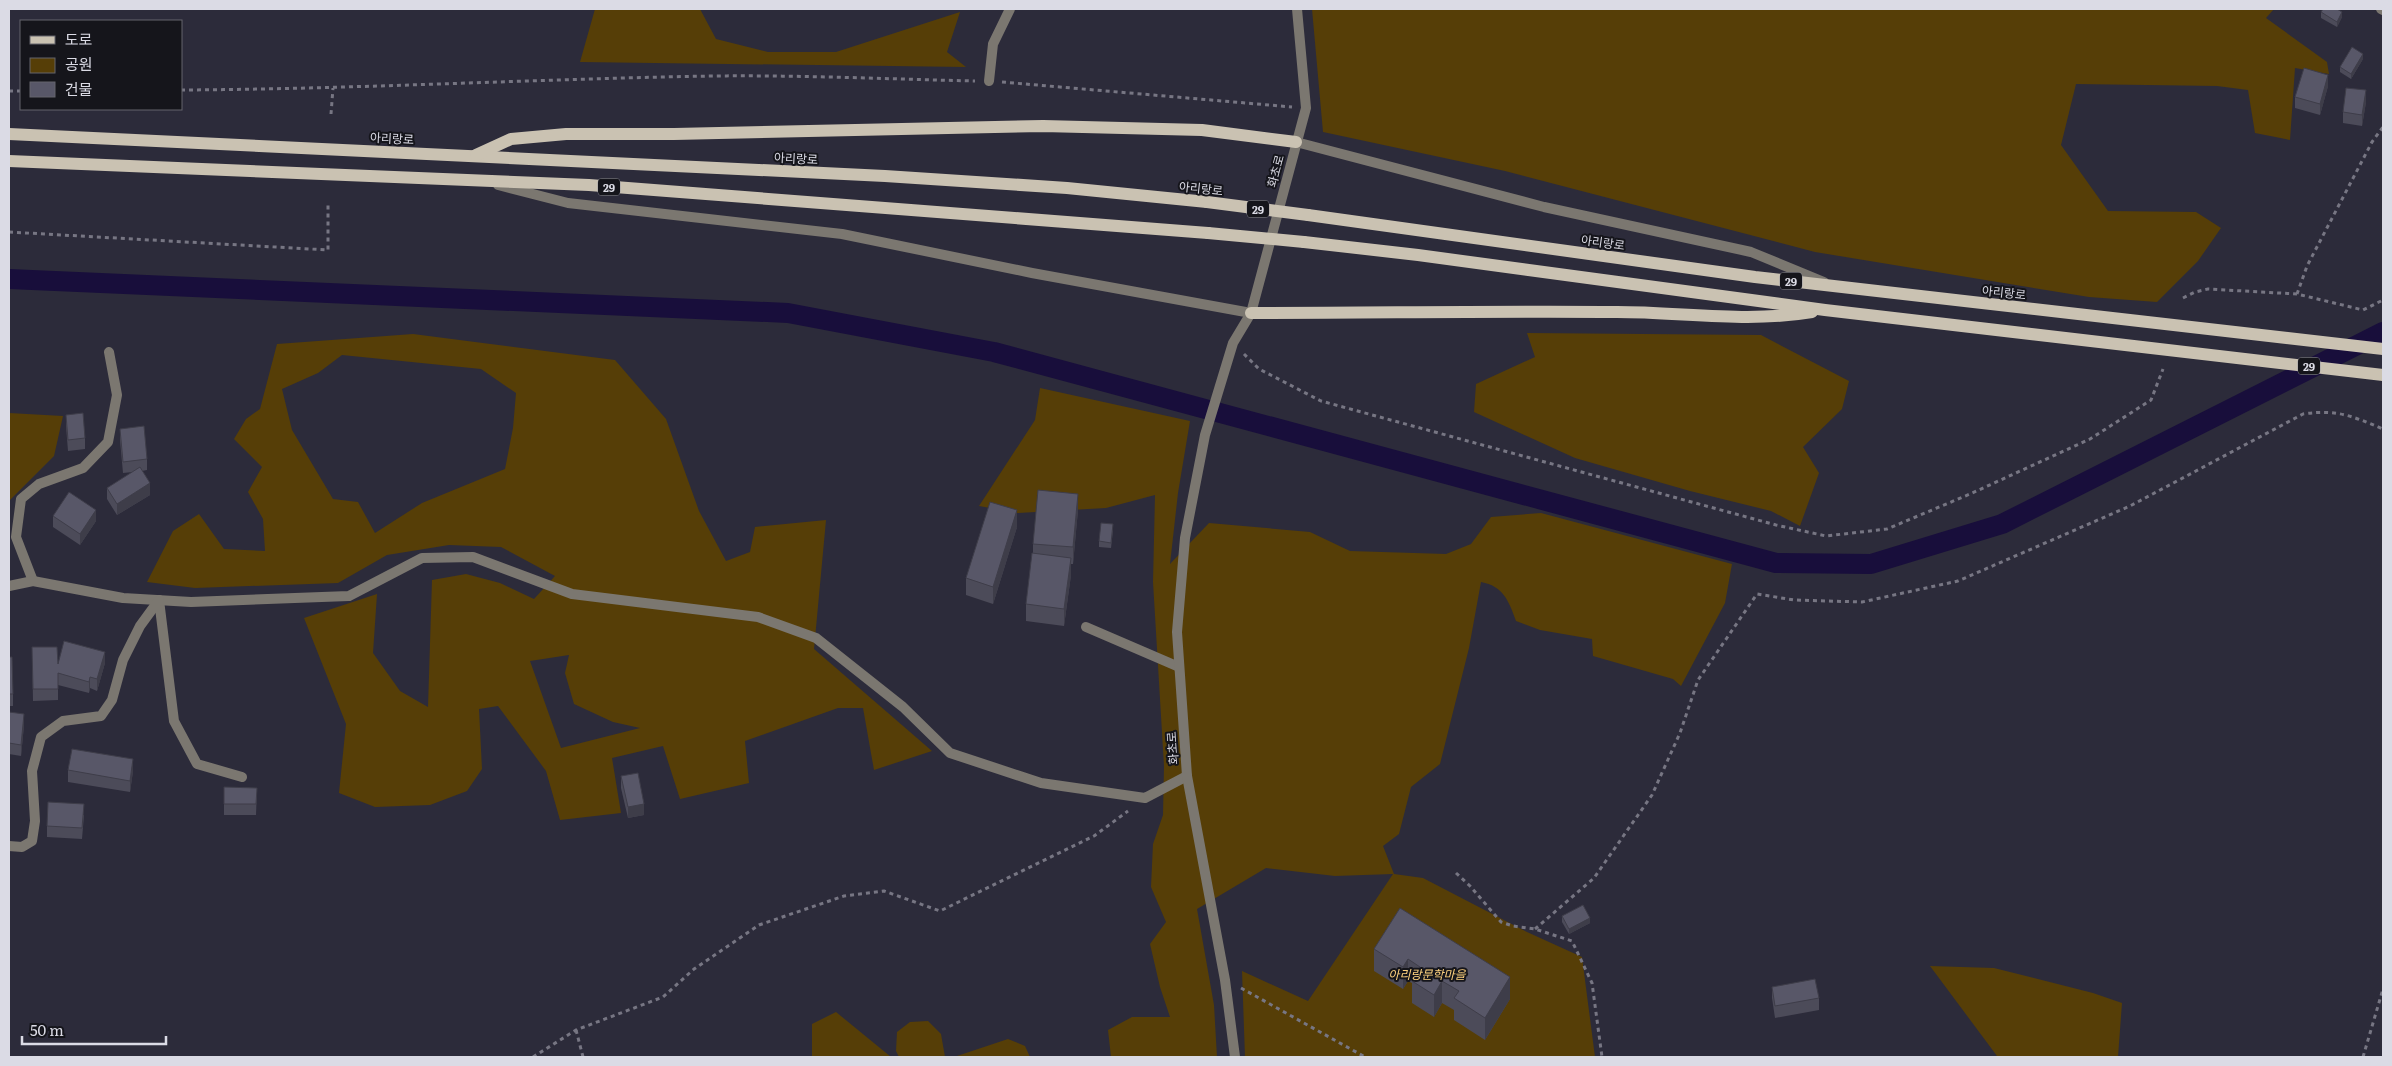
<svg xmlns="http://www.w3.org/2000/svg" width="2392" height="1066" font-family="Literata,'Noto Sans KR',serif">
<rect width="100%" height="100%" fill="#2c2b3a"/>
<g fill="#563e07" fill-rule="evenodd">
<polygon points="595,9 700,9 716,39 768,52 836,52 960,12 947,52 966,67 580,62"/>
<polygon points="1312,9 2274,9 2266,18 2327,62 2329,74 2295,68 2290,140 2255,133 2248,90 2217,86 2076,84 2061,145 2108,211 2196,212 2221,228 2198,261 2157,302 2089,297 1815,252 1505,171 1323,132"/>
<polygon points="1527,333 1761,335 1849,381 1842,409 1803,447 1819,473 1800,526 1771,511 1690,491 1575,458 1474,412 1476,384 1535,357"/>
<path d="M413 334 615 360 666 419 699 511 726 561 750 552 755 527 826 520 814 649 932 751 874 770 863 708H838L745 741 749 783 680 799 663 746 612 758 621 813 560 820 546 771 498 706 479 709 482 769 467 791 430 805 375 807 339 793 346 724 304 618 377 594 373 653 400 691 428 707 432 580 466 574 500 583 534 599 555 576 501 547 449 545 387 555 338 583 195 588 147 582 173 531 199 514 224 549 265 551 263 519 248 492 262 467 234 439 246 419 260 409 277 344ZM342 355 481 369 516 393 513 428 505 469 422 503 375 533 358 502 333 499 292 430 282 389 318 373ZM569 655 565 673 574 704 613 722 640 728 561 748 530 661Z"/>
<path d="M1040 388 1190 421 1178 493 1170 564 1209 523 1310 532 1350 551 1446 554 1471 544 1491 517 1541 513 1732 564 1725 603 1681 686 1673 679 1593 656 1592 639 1540 630 1516 621C1509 601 1503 586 1481 582L1469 648 1440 764 1411 787 1399 834 1383 846 1394 874 1423 878 1527 932 1582 957 1595 1057H1245L1242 971 1308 1001 1393 874 1335 876 1266 868 1197 909 1214 1005 1217 1057H1111L1108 1030 1132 1017H1170L1160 987 1150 944 1166 922 1151 887 1153 844 1163 815 1164 766 1153 582 1155 495 1106 508 1018 513 979 506 1035 420Z"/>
<polygon points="9,413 63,416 54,456 9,501"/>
<polygon points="1930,966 1994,968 2093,993 2122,1003 2118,1057 1996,1057 1997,1056"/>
<polygon points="836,1012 891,1057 812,1057 812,1024"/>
<polygon points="928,1021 941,1034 945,1057 899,1057 896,1051 897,1032 910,1022"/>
<polygon points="1008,1039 1025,1046 1030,1057 954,1057"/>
</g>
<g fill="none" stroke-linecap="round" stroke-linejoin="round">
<polyline stroke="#180e3b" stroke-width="20" points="9,279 788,313 994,352 1776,563 1871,564 2002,524 2383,332"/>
<g stroke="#777683" stroke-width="3" stroke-dasharray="4 4" stroke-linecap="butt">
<polyline points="1002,82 1292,107"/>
<path d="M181 90C358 89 535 79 712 76 800 75 888 79 975 81"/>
<polyline points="9,91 21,91"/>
<polyline points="331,114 333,88"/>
<polyline points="9,232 328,250 328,204"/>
<polyline points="2297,294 2307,266 2372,142 2383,127"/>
<polyline points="2183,298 2195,292 2208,289 2297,294 2363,310 2383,300"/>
<polyline points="1244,354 1259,369 1321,401 1776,525 1826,536 1887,529 1970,494 2090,439 2151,400 2163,369"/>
<polyline points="1456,873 1470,886 1501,922 1513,926 1535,929 1572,941 1592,983 1602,1057"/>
<path d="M1535 929 1594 878 1652 795 1680 733 1698 680 1757 594 1794 600 1862 602 1958 581 2130 506 2303 414C2337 409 2352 416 2383 429"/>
<polyline points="1241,988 1365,1057"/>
<polyline points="576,1030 583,1057"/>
<polyline points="533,1057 576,1030 663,997 694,969 759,925 844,896 884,891 940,911 1094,836 1128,811"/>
<polyline points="2363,1057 2383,989"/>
</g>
<g stroke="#7b7770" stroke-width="10">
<polyline points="2381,9 2383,10"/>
<polyline points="989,81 993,44 1010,9"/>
<polyline points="159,600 174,721 197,764 242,777"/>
<polyline points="1086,627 1179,667"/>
</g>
<g stroke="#7b7770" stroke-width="10">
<polyline points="33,581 16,537 21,499 39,484 83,468 108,442 117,395 109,352"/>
<polyline points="9,586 33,581 123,598 191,602 349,596 422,558 473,557 572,594 758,617 816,638 903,707 950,753 1041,783 1145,798 1187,776"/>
<polyline points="9,846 22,847 32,841 35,821 32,771 41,737 63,721 101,716 112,700 123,660 140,626 159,600"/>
</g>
<g stroke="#7b7770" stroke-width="10">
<polyline points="1296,142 1544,207 1751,252 1824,282"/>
<polyline points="498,185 568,203 842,234 1032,273 1251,313"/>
<polyline points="1235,1057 1225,980 1187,776 1177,632 1185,538 1205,435 1233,343 1251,313 1306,108 1297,9"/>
</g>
<g stroke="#cac2b2" stroke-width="12">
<polyline points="9,134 885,176 1067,188 1207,202"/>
<polyline points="476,155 511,139 566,134 674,134 1043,126 1202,130 1296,142"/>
<polyline points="9,161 589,185 1208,233"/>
<polyline points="1308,215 1755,277 2383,349"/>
<polyline points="1304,242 1418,255 1825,310 2383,375"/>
<path d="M1251 313C1373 313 1495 311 1617 312 1683 312 1747 323 1812 312"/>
</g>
<g stroke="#cac2b2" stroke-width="12">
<polyline points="1207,202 1308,215"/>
<polyline points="1208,233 1304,242"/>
</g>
</g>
<g fill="#4c4b59">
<polygon points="2321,12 2342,17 2337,27 2321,18"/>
<polygon points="2363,59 2351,79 2340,72 2340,67"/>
<polygon points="2328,86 2320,115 2295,108 2295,97"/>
<polygon points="2366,102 2362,126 2343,123 2343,112"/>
<polygon points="66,415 85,438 85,449 68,451 66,426"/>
<polygon points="120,429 147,459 147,470 142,471 150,495 117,515 107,499 107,488 133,472 123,473 120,440"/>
<polygon points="1078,510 1073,564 1071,564 1071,575 1064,626 1026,621 1026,604 1033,553 1033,544"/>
<polygon points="53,516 96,521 80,545 53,527"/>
<polygon points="1017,527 993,604 966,595 966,578"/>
<polygon points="1113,530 1111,548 1099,547 1099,541"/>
<polygon points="32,647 58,664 105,663 97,691 90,688 89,693 58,685 58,700 33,701"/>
<polygon points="9,657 13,694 13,706 9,706"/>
<polygon points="9,715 24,725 21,756 9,754"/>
<polygon points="68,770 133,771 130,792 68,782"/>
<polygon points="621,776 644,815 628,818 621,788"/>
<polygon points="224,787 257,788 256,815 224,815"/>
<polygon points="84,815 82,839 47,837 47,826"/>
<polygon points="1400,908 1510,999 1485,1040 1454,1020 1454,1010 1442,1003 1434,1017 1412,1003 1412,983 1408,981 1403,989 1374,971 1374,949"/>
<polygon points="1562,916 1590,923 1569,934 1562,922"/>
<polygon points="1772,987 1819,998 1819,1010 1775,1018 1772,998"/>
</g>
<g fill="#3e3d49">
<polygon points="2342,12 2342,17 2337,27 2337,22"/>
<polygon points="2363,54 2363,59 2351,79 2351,74"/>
<polygon points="2328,75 2328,86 2320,115 2320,104"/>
<polygon points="2366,90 2366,102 2362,126 2362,115"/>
<polygon points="150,483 150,495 117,515 117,504"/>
<polygon points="1078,494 1078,510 1073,564 1073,547"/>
<polygon points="96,510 96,521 80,545 80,534"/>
<polygon points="1017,510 1017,527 993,604 993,587"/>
<polygon points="1071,558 1071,575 1064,626 1064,609"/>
<polygon points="105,652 105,663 97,691 97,679"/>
<polygon points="90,677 90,688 89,693 89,682"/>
<polygon points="24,714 24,725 21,756 21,745"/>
<polygon points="133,759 133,771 130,792 130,781"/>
<polygon points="10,779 10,790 9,791 9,780"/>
<polygon points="644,804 644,815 628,818 628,807"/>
<polygon points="1590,918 1590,923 1569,934 1569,929"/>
<polygon points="1408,959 1408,981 1403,989 1403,967"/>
<polygon points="1510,977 1510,999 1485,1040 1485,1018"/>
<polygon points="1442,981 1442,1003 1434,1017 1434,995"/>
</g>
<g fill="#585768" stroke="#3e3d49">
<polygon points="2323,9 2337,9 2342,12 2337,22 2321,12"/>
<polygon points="2352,47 2363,54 2351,74 2340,67"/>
<polygon points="2304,68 2328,75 2320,104 2295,97"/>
<polygon points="2346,88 2366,90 2362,115 2343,112"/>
<polygon points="83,413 85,438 68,440 66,415"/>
<polygon points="144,426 147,459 123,462 120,429"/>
<polygon points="140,467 150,483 117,504 107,488"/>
<polygon points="1038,490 1078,494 1073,547 1033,544"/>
<polygon points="69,492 96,510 80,534 53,516"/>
<polygon points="990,502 1017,510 993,587 966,578"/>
<polygon points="1101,523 1113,524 1111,543 1099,541"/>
<polygon points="1032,553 1071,558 1064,609 1026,604"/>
<polygon points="64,641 105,652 97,679 90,677 89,682 58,673 58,689 33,689 32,647 57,647 58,664"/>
<polygon points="9,657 12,657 13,694 9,694"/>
<polygon points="9,712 24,714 21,745 9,743"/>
<polygon points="72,749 133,759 130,781 68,770"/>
<polygon points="638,773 644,804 628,807 621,776"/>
<polygon points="224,787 257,788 256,804 224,804"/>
<polygon points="48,802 84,804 82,828 47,826"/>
<polygon points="1583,905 1590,918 1569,929 1562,916"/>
<polygon points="1400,908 1510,977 1485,1018 1454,998 1459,991 1442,981 1434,995 1412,981 1420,967 1408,959 1403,967 1374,949"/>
<polygon points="1815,979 1819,998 1775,1006 1772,987"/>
</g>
<g text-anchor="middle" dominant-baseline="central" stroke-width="4" stroke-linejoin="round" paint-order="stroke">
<g fill="#15151b" stroke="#a0a0a8" stroke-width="1">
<rect x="598" y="178.5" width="22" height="17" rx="4"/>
<rect x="1247" y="200.5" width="22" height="17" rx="4"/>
<rect x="1780" y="272.5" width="22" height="17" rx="4"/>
<rect x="2298" y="357.5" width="22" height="17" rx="4"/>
</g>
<g font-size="11" font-weight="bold" fill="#dbdbe5">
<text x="609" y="187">29</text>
<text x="1258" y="209">29</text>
<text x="1791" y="281">29</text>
<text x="2309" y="366">29</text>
</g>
<g font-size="12" fill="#dbdbe5" stroke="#15151b">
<text transform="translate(392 138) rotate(3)">아리랑로</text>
<text transform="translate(796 158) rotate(3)">아리랑로</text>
<text transform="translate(1275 171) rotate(-75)">화초로</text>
<text transform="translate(1201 188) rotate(6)">아리랑로</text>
<text transform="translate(1603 242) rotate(8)">아리랑로</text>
<text transform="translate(2004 292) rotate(6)">아리랑로</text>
<text transform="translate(1172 748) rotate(-94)">화초로</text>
</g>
<g font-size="12" font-style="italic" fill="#fed27f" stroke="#15151b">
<text x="1427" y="974">아리랑문학마을</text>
</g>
</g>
<rect width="2392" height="1066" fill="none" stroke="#dbdbe5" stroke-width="20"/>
<rect x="20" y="20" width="162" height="90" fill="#15151b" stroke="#64646c"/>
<rect x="30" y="36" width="25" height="8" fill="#cac2b2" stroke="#64646c"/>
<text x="65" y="45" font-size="15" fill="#dbdbe5">도로</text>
<rect x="30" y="58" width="25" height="15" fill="#563e07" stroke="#64646c"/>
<text x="65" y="70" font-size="15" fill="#dbdbe5">공원</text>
<rect x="30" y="82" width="25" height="15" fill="#585768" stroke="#64646c"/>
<text x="65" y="95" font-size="15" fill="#dbdbe5">건물</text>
<path d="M22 1036v8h144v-8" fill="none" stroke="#dbdbe5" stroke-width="2.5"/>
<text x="30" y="1036" font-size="15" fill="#dbdbe5" stroke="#15151b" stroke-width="4" paint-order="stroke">50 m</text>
</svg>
